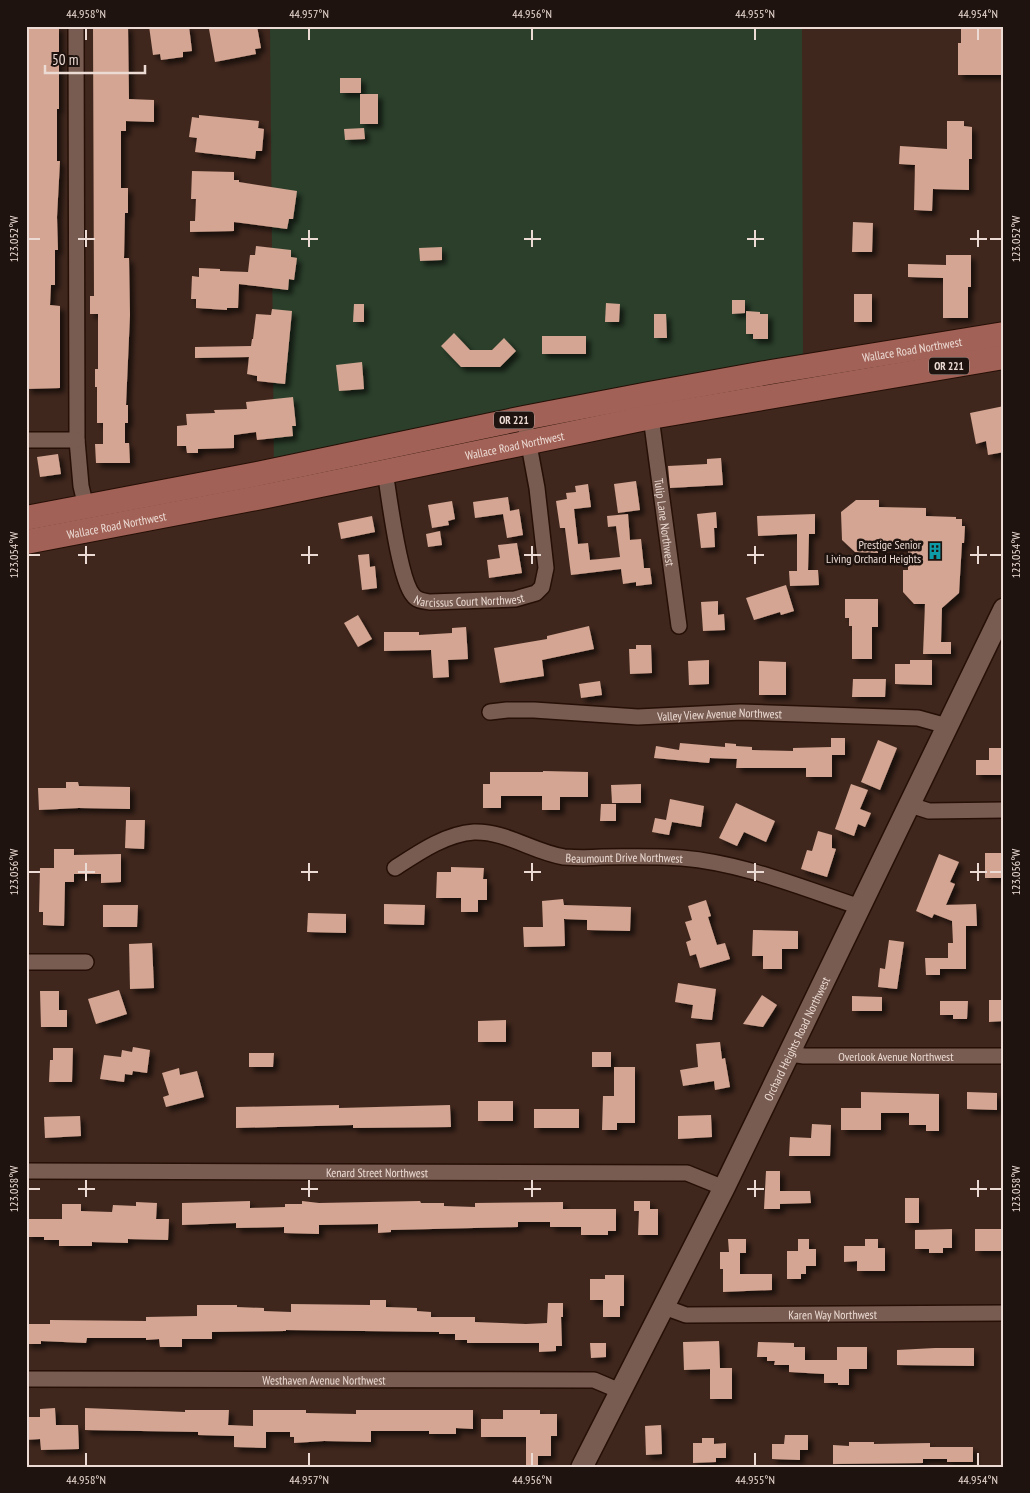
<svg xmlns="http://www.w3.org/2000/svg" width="1030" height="1493" font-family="'PT Sans Narrow',sans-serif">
<defs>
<filter id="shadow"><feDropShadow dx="4.5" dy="4.5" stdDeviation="2.5" flood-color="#0009"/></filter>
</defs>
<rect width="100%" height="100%" fill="#40271d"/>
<polygon fill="#2b3f2b" points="270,26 802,26 803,363 274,475"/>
<g fill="#d3a592" filter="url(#shadow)">
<polygon points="26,26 59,26 59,109 57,109 57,161 60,161 57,217 58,250 55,250 55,285 51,285 50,305 60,306 60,388 27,389"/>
<polygon points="93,26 128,26 129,99 154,100 154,122 126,121 126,131 121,131 121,188 128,188 128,213 125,213 124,258 129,258 130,315 126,405 128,405 128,423 125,423 125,443 129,443 130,463 96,463 95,444 103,444 103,423 97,423 97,387 95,387 95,369 98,369 98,314 90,314 90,296 94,296"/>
<polygon points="149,26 189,26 192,51 183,52 183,57 161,60 160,54 153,55"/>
<polygon points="217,26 257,26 261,48 255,49 256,54 215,62 209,29 217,28"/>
<polygon points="961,26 1004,26 1004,75 958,75 958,43 961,43"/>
<rect x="340" y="78" width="21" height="15"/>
<rect x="360" y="94" width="18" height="30"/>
<polygon points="199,115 259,121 258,128 264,129 262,151 256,151 255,159 195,152 197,138 189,137 192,117 199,118"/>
<polygon points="947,121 964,121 964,126 972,127 972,159 969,159 969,190 933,189 932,211 914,210 915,165 899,164 900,146 947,149"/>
<polygon points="364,128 365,139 345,140 344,129"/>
<polygon points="192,171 234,172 234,180 239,180 239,182 297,191 293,219 289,219 287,229 234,222 234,231 190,232 190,221 195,221 196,199 191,199"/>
<polygon points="853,222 873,223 872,252 852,252"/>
<polygon points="256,246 291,250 291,257 297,258 294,280 289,279 288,290 239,284 238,308 227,308 227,310 196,308 196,299 191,299 192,276 199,277 199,268 220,269 220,271 248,272 250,255 255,255"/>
<polygon points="442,247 442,260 420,261 419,248"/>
<polygon points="946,255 971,255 971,287 968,287 968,318 943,318 943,278 908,277 908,264 946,265"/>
<rect x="854" y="294" width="18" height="28"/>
<polygon points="732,300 745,300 745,313 732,314"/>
<polygon points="606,303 620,304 619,322 605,322"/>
<polygon points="354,304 364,304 364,322 353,322"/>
<polygon points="272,309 292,311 285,384 257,381 257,376 247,374 249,357 195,358 195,347 251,346 252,339 253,339 256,314 271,315"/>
<polygon points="746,311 760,312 760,314 768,314 768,339 753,339 753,334 746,334"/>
<polygon points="654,314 666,314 667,338 654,338"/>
<polygon points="454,333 470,350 492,350 504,338 516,351 500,367 461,367 441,346"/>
<rect x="542" y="336" width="44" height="18"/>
<polygon points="362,362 364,389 339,391 336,365"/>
<polygon points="293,397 296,426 292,426 293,436 257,440 256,432 234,435 234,448 198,449 198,453 187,453 186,446 177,446 177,426 187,425 186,414 215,413 214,410 247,409 246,402"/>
<polygon points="1004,406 1004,452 988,455 986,441 976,444 970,413"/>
<polygon points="58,454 61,474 40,477 37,457"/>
<polygon points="721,458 723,485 670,488 668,466 707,464 707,459"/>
<polygon points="636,481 640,510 618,513 614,484"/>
<polygon points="588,484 591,507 574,509 578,544 588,543 590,560 620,557 616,526 608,527 607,516 628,514 630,540 641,539 644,568 650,568 652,584 636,586 636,582 623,584 621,569 571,575 565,528 560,528 556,501 567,499 566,493 576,492 575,486"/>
<polygon points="508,497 510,511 519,509 523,535 507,538 503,514 475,518 473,502"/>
<polygon points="856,500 879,500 879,507 926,508 926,516 956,517 956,519 962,519 962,526 965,526 964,543 962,543 959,593 942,608 941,642 951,642 951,654 923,654 925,604 914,604 903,592 903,570 908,570 908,547 878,546 878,553 855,552 842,540 841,512"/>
<polygon points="452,501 455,519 448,521 449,525 432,528 428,505"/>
<polygon points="716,512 717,528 714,528 715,547 701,548 697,514"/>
<polygon points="815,514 815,534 809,534 808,570 818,570 819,585 790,586 789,571 797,571 797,534 758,536 757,516"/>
<polygon points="372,516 375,532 341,539 338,523"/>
<polygon points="440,531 442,545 428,547 426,534"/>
<polygon points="517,543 522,573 489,578 487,560 500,558 498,545"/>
<polygon points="369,554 370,567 375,566 377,588 362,590 358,555"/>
<polygon points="786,585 794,611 781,615 780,612 754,620 746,598"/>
<polygon points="845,599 878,599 878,627 872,627 872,659 852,659 852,626 849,626 849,618 845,618"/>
<polygon points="718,601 718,615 724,614 725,630 703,631 701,602"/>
<polygon points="358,615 372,639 358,647 344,623"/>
<polygon points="589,626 594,649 542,660 544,676 500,683 494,648 547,639 547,636"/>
<polygon points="466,627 468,659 448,660 449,677 433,678 431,650 384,651 384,632 419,632 419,635 452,633 452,628"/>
<polygon points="636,645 651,645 652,673 630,674 629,649 636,649"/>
<polygon points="709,660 709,684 689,685 688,661"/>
<polygon points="910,660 932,660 932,685 895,684 895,664 910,664"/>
<polygon points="759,661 786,662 786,695 759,695"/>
<polygon points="853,679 886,679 885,697 852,697"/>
<polygon points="600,681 602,695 581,698 579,684"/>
<polygon points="831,738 845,738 845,755 832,755 832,777 806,777 806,768 736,768 737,759 710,758 709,763 654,758 656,746 679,750 680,743 725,747 725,743 736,744 736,746 752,747 752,750 793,751 793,748 831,747"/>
<polygon points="878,740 897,748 880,790 861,782"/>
<polygon points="989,748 1004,748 1004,775 976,775 976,760 989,760"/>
<polygon points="543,771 588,772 588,797 560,797 560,810 542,810 542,796 501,796 501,808 483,808 483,784 490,784 490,772 543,772"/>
<polygon points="66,782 78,782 79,786 130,787 130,809 79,808 39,810 38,788 66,788"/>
<polygon points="641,784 641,803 612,803 611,785"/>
<polygon points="851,784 868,790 860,809 871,813 865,827 858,824 854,836 835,829"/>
<polygon points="670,799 704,806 701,827 672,822 669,835 652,832 655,818 666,820"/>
<polygon points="736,803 775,821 766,842 744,832 737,846 719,838"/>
<polygon points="601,804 616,804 616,821 600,821"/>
<polygon points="126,820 145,820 144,849 125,848"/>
<polygon points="818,831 832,835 832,848 836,849 827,877 801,869 807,850 812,851"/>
<polygon points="54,849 74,849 74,855 121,854 121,882 101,883 101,874 74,874 74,882 65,882 64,926 43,925 43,912 39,912 40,868 54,868"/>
<rect x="985" y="853" width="19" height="25"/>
<polygon points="939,854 959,862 950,882 955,884 946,905 976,904 977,926 966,926 966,969 940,969 940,975 926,975 925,958 948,958 948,943 953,943 952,921 934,914 932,918 916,911"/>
<polygon points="451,867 484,868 483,879 487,879 487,900 478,900 478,912 461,912 461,898 436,898 437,872 451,872"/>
<polygon points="563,899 564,905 631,907 630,931 587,930 587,920 564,919 565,946 524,947 523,927 543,927 542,901"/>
<polygon points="706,900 711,916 708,917 717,945 725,943 730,959 700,968 696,954 690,956 686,942 691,940 685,922 692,920 688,906"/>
<polygon points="384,904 425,905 424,925 384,924"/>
<polygon points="103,905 138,905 137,927 103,927"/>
<polygon points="308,913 346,914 346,933 307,932"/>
<polygon points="753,930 798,931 798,949 782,949 782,969 763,969 763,956 752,956"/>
<polygon points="889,940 904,942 897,989 878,987 880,968 885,969"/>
<polygon points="152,943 154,988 130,989 129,944"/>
<polygon points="678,983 716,989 712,1020 691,1018 693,1005 675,1002"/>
<polygon points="119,990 127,1014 96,1024 88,999"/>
<polygon points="40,991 59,991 59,1010 67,1010 67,1027 41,1027"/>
<polygon points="762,995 777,1005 763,1027 743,1024"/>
<polygon points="852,996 882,997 882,1011 852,1011"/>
<polygon points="989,1000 1004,1000 1004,1021 989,1022"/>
<polygon points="940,1001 968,1001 967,1019 953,1019 953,1015 940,1015"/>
<polygon points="506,1020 506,1042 478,1042 478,1021"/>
<polygon points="720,1042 722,1059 725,1058 730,1087 715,1090 714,1081 683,1086 680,1070 698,1067 696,1044"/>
<polygon points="133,1047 150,1050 147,1073 133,1071 132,1075 125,1074 124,1082 100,1079 104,1055 121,1057 122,1050 132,1052"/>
<polygon points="53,1048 73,1048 72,1082 49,1082 50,1060 53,1060"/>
<rect x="592" y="1052" width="19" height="15"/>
<polygon points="249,1053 274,1053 273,1067 249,1067"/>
<polygon points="614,1067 635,1067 635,1123 617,1123 617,1130 602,1130 603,1096 614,1096"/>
<polygon points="179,1068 180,1075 197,1071 204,1097 166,1107 163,1097 169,1095 162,1073"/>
<polygon points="861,1092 939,1094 939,1131 926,1131 926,1125 909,1125 909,1113 881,1113 881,1130 841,1130 841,1108 861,1108"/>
<polygon points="967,1092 997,1093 997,1110 967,1109"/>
<rect x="478" y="1101" width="35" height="20"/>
<polygon points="339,1105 339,1108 450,1105 451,1127 353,1128 353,1125 236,1128 236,1107"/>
<rect x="534" y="1109" width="45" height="19"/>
<polygon points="711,1115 712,1137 678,1139 678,1116"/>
<polygon points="80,1116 81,1136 45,1138 44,1117"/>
<polygon points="812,1124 831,1125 830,1156 789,1156 790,1137 811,1138"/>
<polygon points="766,1171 780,1171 780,1191 810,1191 811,1203 780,1204 780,1209 764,1209"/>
<rect x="905" y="1198" width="14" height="25"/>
<polygon points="250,1201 250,1208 285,1207 285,1204 302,1204 302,1201 319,1203 420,1201 421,1203 444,1203 444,1206 475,1207 475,1203 563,1202 563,1209 616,1209 616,1231 608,1231 608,1235 581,1235 581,1227 550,1227 550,1222 518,1222 518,1227 391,1230 391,1232 378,1233 378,1224 319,1225 319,1234 284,1233 284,1227 236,1228 236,1223 182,1225 182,1203"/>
<polygon points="634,1201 650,1201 650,1209 658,1209 658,1235 638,1235 639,1211 634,1211"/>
<polygon points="136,1202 157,1203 156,1219 169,1219 168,1240 128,1239 128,1243 92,1242 92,1246 59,1246 59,1240 44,1240 44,1237 26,1237 26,1219 62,1219 62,1204 81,1204 81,1211 112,1212 113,1205 136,1206"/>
<polygon points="952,1229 952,1248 943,1248 943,1253 929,1253 929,1249 915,1249 915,1230"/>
<rect x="975" y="1229" width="29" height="22"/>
<polygon points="728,1239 746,1239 746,1253 740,1253 740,1274 772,1274 772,1290 723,1292 723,1269 720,1269 720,1252 729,1252"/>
<polygon points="798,1239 809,1239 809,1249 816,1249 816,1266 806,1266 806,1274 801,1274 801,1279 787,1279 787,1251 798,1251"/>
<polygon points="865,1239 878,1239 878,1248 885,1248 885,1271 857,1271 857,1261 844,1262 844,1246 865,1246"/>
<polygon points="605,1275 624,1275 624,1306 620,1306 620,1317 603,1317 603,1300 590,1300 590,1279 605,1279"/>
<polygon points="370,1300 386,1300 386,1307 417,1308 417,1311 431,1312 431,1317 475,1317 475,1322 526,1324 547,1323 548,1303 563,1303 563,1317 561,1317 562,1346 556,1346 556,1351 539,1352 539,1343 467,1343 467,1340 455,1340 455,1334 439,1334 439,1332 286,1330 286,1331 212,1332 212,1339 182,1339 182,1347 160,1347 159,1339 146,1340 146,1338 87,1338 86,1343 41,1341 41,1344 26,1344 26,1324 50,1324 50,1320 146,1321 146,1317 197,1316 197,1305 237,1305 237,1307 264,1308 264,1311 291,1312 291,1304 370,1305"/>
<polygon points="719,1341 720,1368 732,1368 732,1399 710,1399 710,1369 684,1370 683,1342"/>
<polygon points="758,1342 794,1343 794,1347 805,1347 805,1360 837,1360 837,1347 867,1347 867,1369 849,1369 849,1385 838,1385 838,1383 824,1383 824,1374 789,1372 789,1365 774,1365 775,1361 767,1361 767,1357 757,1357"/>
<polygon points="590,1343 606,1343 606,1357 591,1358"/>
<polygon points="935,1348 974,1348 974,1366 897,1365 897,1350"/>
<polygon points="55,1408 56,1425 78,1425 79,1449 41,1450 40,1439 26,1440 26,1417 40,1417 40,1409"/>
<polygon points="85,1408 185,1412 185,1410 229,1410 228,1425 253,1426 253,1410 306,1410 306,1413 356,1414 356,1410 473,1410 473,1429 456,1428 456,1434 429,1434 429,1431 371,1431 371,1442 324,1441 294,1443 294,1437 290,1437 290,1432 266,1432 266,1448 234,1447 234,1436 198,1435 198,1432 85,1430"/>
<polygon points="503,1410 540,1410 540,1414 557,1414 557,1436 551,1436 551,1456 538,1456 538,1467 526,1467 526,1437 481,1437 481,1419 503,1419"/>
<polygon points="661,1425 662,1454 646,1455 645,1426"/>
<polygon points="785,1435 808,1435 808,1450 800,1450 800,1460 772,1459 772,1444 784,1444"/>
<polygon points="702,1438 714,1438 714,1444 726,1443 726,1458 716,1458 716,1462 693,1463 693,1443 702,1443"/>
<polygon points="849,1442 874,1442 874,1444 930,1443 930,1447 973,1447 973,1462 947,1462 947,1459 923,1459 923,1463 833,1464 833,1445 849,1446"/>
</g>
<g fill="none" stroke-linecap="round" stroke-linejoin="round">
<g stroke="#250f06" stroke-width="18">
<g id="street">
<polyline points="76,26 77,440 81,486 86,507"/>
<path id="s1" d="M651 417 679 626"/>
<polyline points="26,440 77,440"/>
<path id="s2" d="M385 471C389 496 399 579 413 595 417 601 423 601 430 602L515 599 536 593 542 587 546 568 537 488 524 418"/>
<path id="s3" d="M490 712 507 710H534L638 717 741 712 918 718 947 726"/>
<polyline points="910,805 929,811 1004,810"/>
<path id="s4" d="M395 868C418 853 445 834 474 832 506 831 533 852 564 857 577 858 590 858 602 857 629 857 655 856 682 858 743 863 802 888 860 907"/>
<polyline points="26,962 86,962"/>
<path id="s5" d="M790 1054 804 1056H1004"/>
<path id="s6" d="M26 1171 687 1173 724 1188"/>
<path id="s7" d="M664 1307 686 1315 1004 1313"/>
<path id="s8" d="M26 1379 594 1380 620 1391"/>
</g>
</g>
<g stroke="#250f06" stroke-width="24">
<g id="secondary">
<path id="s9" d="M582 1467 724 1188 1004 609"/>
</g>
</g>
<g stroke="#250f06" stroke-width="26">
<g id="primary">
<path id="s10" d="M26 518 257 474 524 418 649 394 771 372 1004 334"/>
<path id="s11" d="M26 542 267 496 651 417 1004 357"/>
</g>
</g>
<use href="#street" stroke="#785c51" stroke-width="15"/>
<use href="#secondary" stroke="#785c51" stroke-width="21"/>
<use href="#primary" stroke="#a16156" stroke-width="24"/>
</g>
<path fill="none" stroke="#ecdbd4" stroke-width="2" d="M86 28V40M309 28V40M532 28V40M755 28V40M978 28V40M86 230V247M309 230V247M532 230V247M755 230V247M978 230V247M28 239H40M78 239H95M301 239H318M524 239H541M747 239H764M970 239H987M990 239H1002M86 546V564M309 546V564M532 546V564M755 546V564M978 546V564M28 555H40M78 555H95M301 555H318M524 555H541M747 555H764M970 555H987M990 555H1002M86 863V881M309 863V881M532 863V881M755 863V881M978 863V881M28 872H40M78 872H95M301 872H318M524 872H541M747 872H764M970 872H987M990 872H1002M86 1180V1197M309 1180V1197M532 1180V1197M755 1180V1197M978 1180V1197M28 1189H40M78 1189H95M301 1189H318M524 1189H541M747 1189H764M970 1189H987M990 1189H1002M86 1453V1466M309 1453V1466M532 1453V1466M755 1453V1466M978 1453V1466"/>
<defs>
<g id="building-bare" transform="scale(1.35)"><path d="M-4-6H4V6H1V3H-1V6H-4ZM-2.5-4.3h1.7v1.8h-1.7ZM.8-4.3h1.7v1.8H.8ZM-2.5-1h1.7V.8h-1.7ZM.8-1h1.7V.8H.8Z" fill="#0f9aa8" stroke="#1e130f" stroke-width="2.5" paint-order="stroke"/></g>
</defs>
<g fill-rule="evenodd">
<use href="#building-bare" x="935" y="551"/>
</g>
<g text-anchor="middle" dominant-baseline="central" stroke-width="5" stroke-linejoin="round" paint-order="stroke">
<g fill="#1e130f" stroke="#ae9f99" stroke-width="1">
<rect x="929" y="357.5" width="40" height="17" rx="4"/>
<rect x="494" y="411.5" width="40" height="17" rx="4"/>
</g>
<g font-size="11" font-weight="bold" fill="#ecdbd4">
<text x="949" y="366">OR 221</text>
<text x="514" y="420">OR 221</text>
</g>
<g font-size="12" fill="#ecdbd4" stroke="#1e130f">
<text stroke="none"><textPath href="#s10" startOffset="902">Wallace Road Northwest</textPath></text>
<text stroke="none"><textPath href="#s11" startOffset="498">Wallace Road Northwest</textPath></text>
<text stroke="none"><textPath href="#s1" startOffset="106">Tulip Lane Northwest</textPath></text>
<text stroke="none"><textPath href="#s11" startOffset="92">Wallace Road Northwest</textPath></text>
<text stroke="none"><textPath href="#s2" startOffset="186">Narcissus Court Northwest</textPath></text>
<text stroke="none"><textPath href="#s3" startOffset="230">Valley View Avenue Northwest</textPath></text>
<text stroke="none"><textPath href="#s4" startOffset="242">Beaumount Drive Northwest</textPath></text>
<text stroke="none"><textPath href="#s9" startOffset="479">Orchard Heights Road Northwest</textPath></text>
<text stroke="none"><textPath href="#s5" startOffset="106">Overlook Avenue Northwest</textPath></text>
<text stroke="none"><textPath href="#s6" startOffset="351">Kenard Street Northwest</textPath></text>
<text stroke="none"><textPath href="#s7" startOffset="170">Karen Way Northwest</textPath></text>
<text stroke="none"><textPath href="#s8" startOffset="298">Westhaven Avenue Northwest</textPath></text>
</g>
<g font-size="12" fill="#ecdbd4" stroke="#1e130f" text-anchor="end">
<text x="921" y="544">Prestige Senior<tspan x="921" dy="14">Living Orchard Heights</tspan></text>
</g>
</g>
<rect width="1030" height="1493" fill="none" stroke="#1e130f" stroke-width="55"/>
<path d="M45 65v8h100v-8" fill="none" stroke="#ecdbd4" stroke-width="2.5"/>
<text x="52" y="65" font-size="15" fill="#ecdbd4" stroke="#1e130f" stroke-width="4" paint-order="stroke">50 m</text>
<rect x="28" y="28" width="974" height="1438" fill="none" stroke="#ecdbd4" stroke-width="2"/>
<g font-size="12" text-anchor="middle" fill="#ecdbd4">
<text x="86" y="18">44.958°N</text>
<text x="309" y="18">44.957°N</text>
<text x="532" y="18">44.956°N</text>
<text x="755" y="18">44.955°N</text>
<text x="978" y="18">44.954°N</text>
<text transform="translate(1016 239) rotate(-90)" y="4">123.052°W</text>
<text transform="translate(14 239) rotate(-90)" y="4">123.052°W</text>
<text transform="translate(1016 555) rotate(-90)" y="4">123.054°W</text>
<text transform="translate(14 555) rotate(-90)" y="4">123.054°W</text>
<text transform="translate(1016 872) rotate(-90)" y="4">123.056°W</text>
<text transform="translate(14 872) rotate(-90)" y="4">123.056°W</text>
<text transform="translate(1016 1189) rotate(-90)" y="4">123.058°W</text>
<text transform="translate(14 1189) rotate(-90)" y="4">123.058°W</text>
<text x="86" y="1484">44.958°N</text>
<text x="309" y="1484">44.957°N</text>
<text x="532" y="1484">44.956°N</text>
<text x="755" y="1484">44.955°N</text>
<text x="978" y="1484">44.954°N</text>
</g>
</svg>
